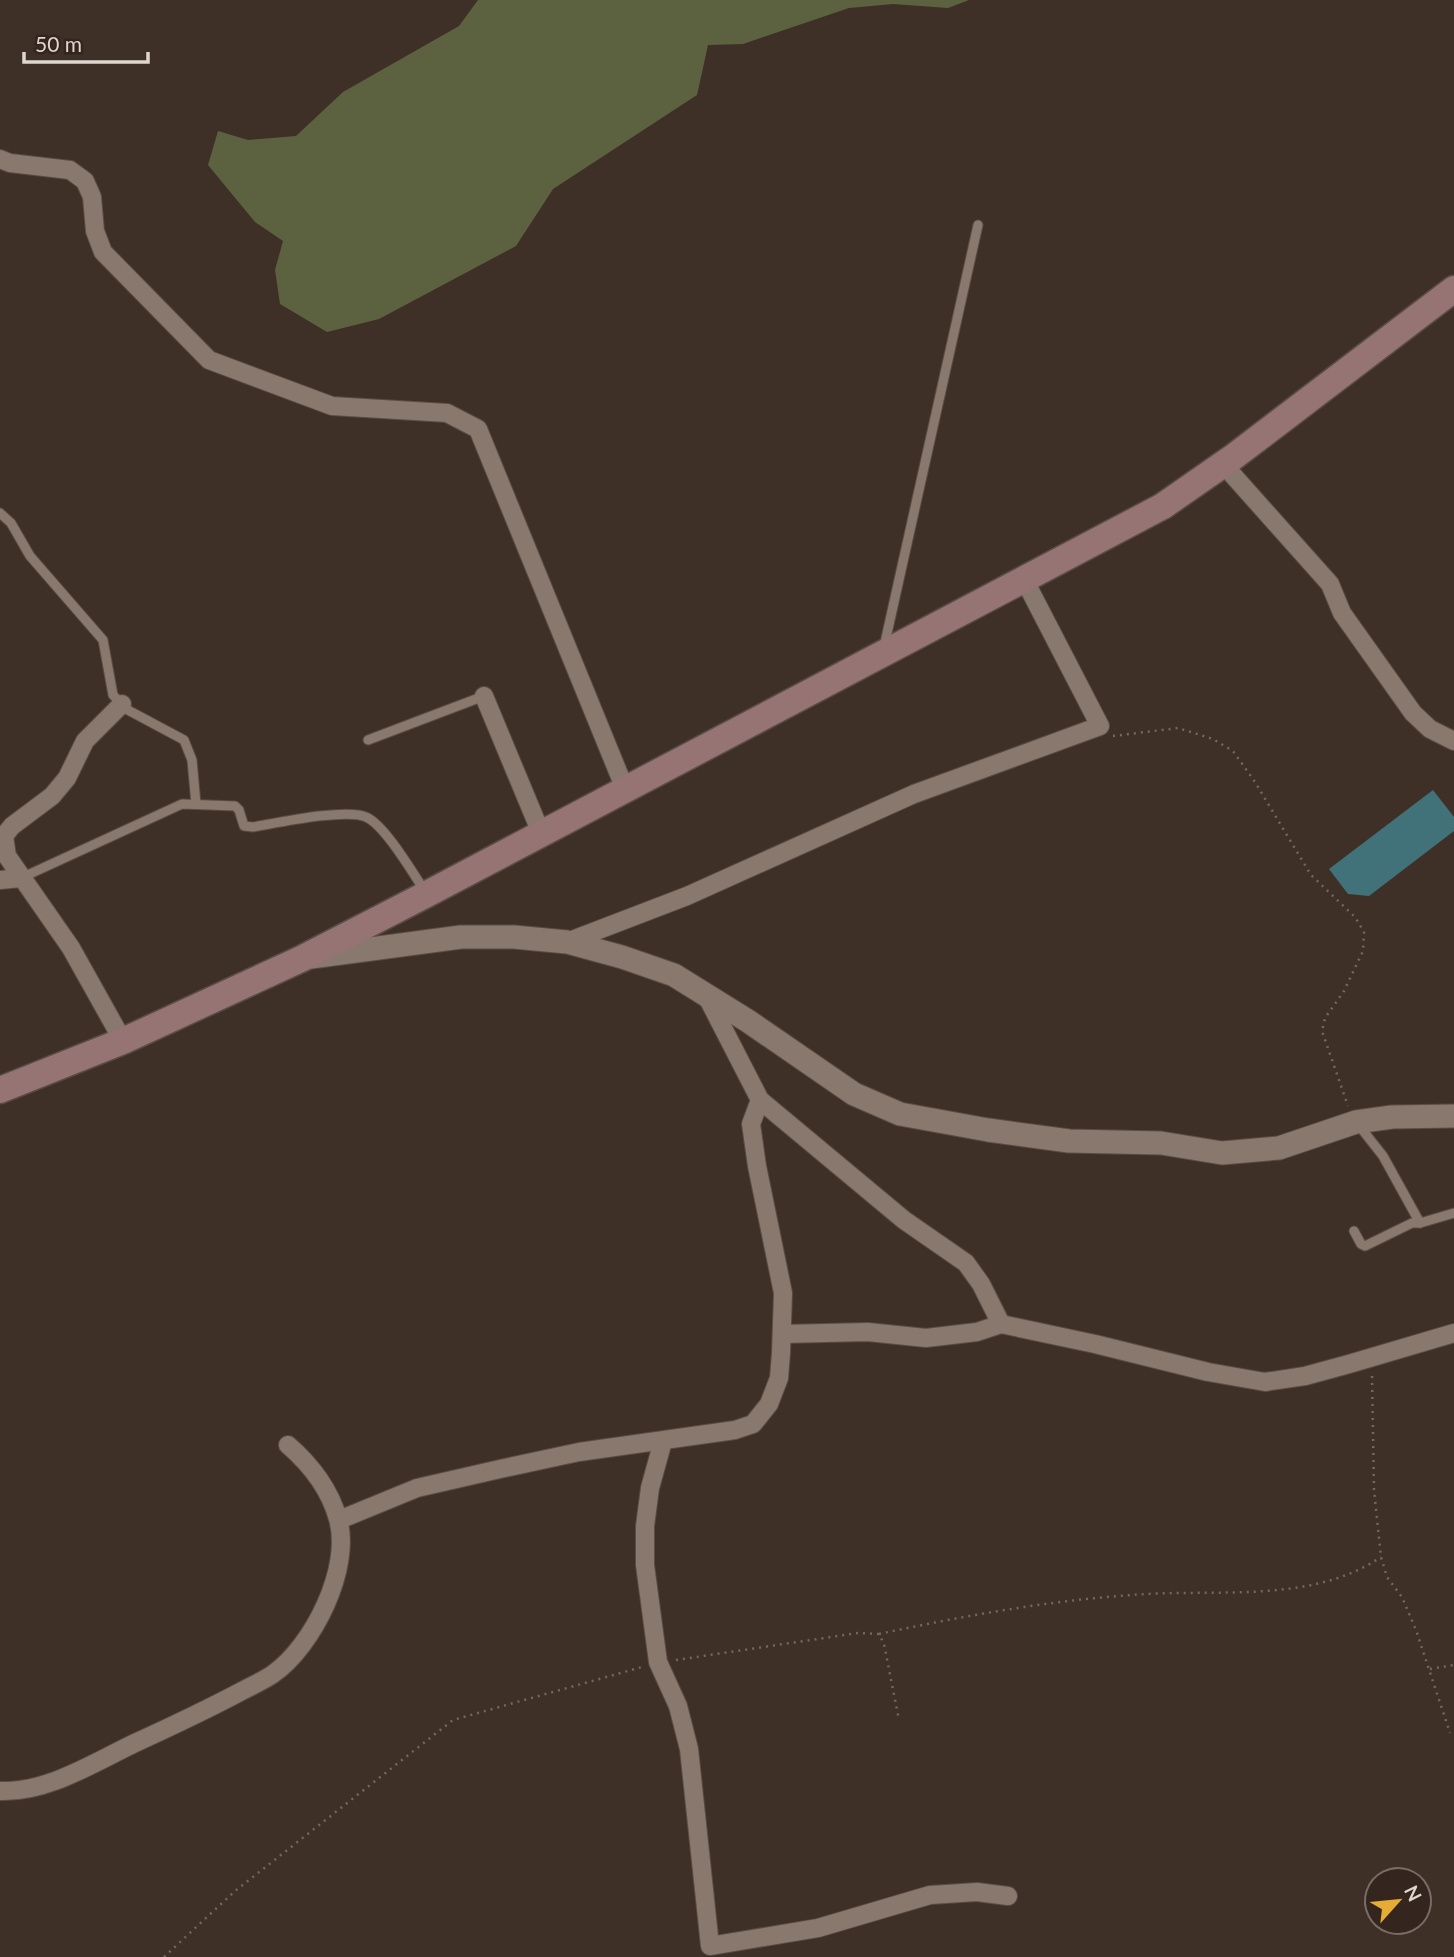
<svg xmlns="http://www.w3.org/2000/svg" width="1454" height="1957" font-family="Lato,sans-serif">
<rect width="100%" height="100%" fill="#3f3027"/>
<polygon fill="#5c623f" points="478,0 969,0 948,8 893,4 849,8 743,44 708,45 697,95 553,189 516,246 379,319 327,332 280,304 275,270 283,241 255,222 208,165 218,131 248,140 296,136 343,92 459,26"/>
<polygon fill="#417179" points="1433,790 1454,817 1454,831 1369,896 1348,894 1329,869"/>
<g fill="none" stroke-linecap="round" stroke-linejoin="round">
<g stroke="#594d46" stroke-width="11">
<g id="service">
<polyline points="0,513 11,523 30,556 103,640 113,695 126,709 184,740 192,760 196,804"/>
<polyline points="884,647 978,225"/>
<polyline points="368,740 484,696"/>
<path d="M21 878 182 804 235 806 239 810 244 826 253 827C277 823 346 808 366 817 385 825 414 875 426 893"/>
<polyline points="1357,1123 1383,1156 1420,1223"/>
<polyline points="1354,1231 1361,1244 1365,1246 1412,1223 1420,1223 1454,1213"/>
</g>
</g>
<g stroke="#594d46" stroke-width="20">
<g id="minor">
<polyline points="0,159 10,163 70,170 85,181 92,197 95,231 103,252 209,360 332,406 447,413 478,429 625,789"/>
<polyline points="1223,464 1330,584 1342,613 1413,713 1430,729 1454,741"/>
<polyline points="484,696 541,833"/>
<polyline points="122,704 85,741 67,778 52,796 12,826 4,836 7,856 71,948 123,1041"/>
<polyline points="0,880 21,878"/>
<polyline points="567,942 687,896 914,794 1100,726 1024,579"/>
<polyline points="705,993 760,1100 904,1220 966,1263 981,1284 1001,1324"/>
<polyline points="782,1334 868,1332 926,1338 977,1332 1001,1324 1095,1344 1208,1372 1265,1382 1305,1376 1349,1364 1454,1333"/>
<polyline points="663,1441 650,1488 645,1526 645,1565 658,1662 678,1706 689,1749 710,1946 818,1928 930,1895 977,1892 1008,1896"/>
<polyline points="339,1520 417,1488 500,1469 579,1452 735,1430 753,1424 769,1404 779,1378 781,1353 783,1293 757,1166 751,1124 760,1100"/>
<path d="M0 1791C47 1793 93 1763 135 1743 170 1727 206 1710 240 1692 251 1686 263 1681 273 1674 313 1646 352 1568 338 1519 330 1490 310 1464 288 1445"/>
</g>
</g>
<g stroke="#594d46" stroke-width="25">
<polyline id="tertiary" points="311,957 461,937 514,937 567,942 622,957 674,975 748,1021 854,1094 900,1114 988,1130 1069,1141 1161,1143 1222,1153 1279,1148 1356,1122 1392,1117 1454,1116"/>
</g>
<g stroke="#594d46" stroke-width="29">
<polyline id="secondary" points="0,1090 123,1041 301,959 427,894 1163,506 1232,458 1454,289"/>
</g>
<g stroke="#74675f" stroke-width="2.5" stroke-dasharray="2 5" stroke-linecap="butt">
<polyline points="1113,736 1178,728 1213,739 1233,751 1255,782 1311,875 1355,917 1364,932 1363,951 1344,991 1325,1018 1322,1031 1348,1106"/>
<polyline points="1372,1376 1374,1490 1381,1557 1387,1577 1402,1597 1416,1630 1450,1733"/>
<path d="M879 1634C963 1616 1046 1601 1132 1595 1213 1588 1310 1605 1381 1557"/>
<polyline points="676,1660 858,1633 879,1634 884,1644 899,1720"/>
<polyline points="1430,1669 1454,1665"/>
<polyline points="164,1957 235,1891 453,1720 642,1667"/>
</g>
<use href="#service" stroke="#89786e" stroke-width="9"/>
<use href="#minor" stroke="#89786e" stroke-width="18"/>
<use href="#tertiary" stroke="#89786e" stroke-width="23"/>
<use href="#secondary" stroke="#957473" stroke-width="26"/>
</g>
<g transform="translate(1398 1901) rotate(63)"><circle r="33" fill="#34261e" stroke="#786c65" stroke-width="2"/>
<path d="M0-5L12 26L0 18L-12 26Z" fill="#e5ad35"/>
<text y="-10" font-size="19" font-weight="bold" text-anchor="middle" fill="#dfd6d0">N</text>
</g>
<path d="M24 52v10h124v-10" fill="none" stroke="#dfd6d0" stroke-width="3.5"/>
<text x="35" y="52" font-size="21" fill="#dfd6d0" stroke="#34261e" stroke-width="5" paint-order="stroke">50 m</text>
</svg>
